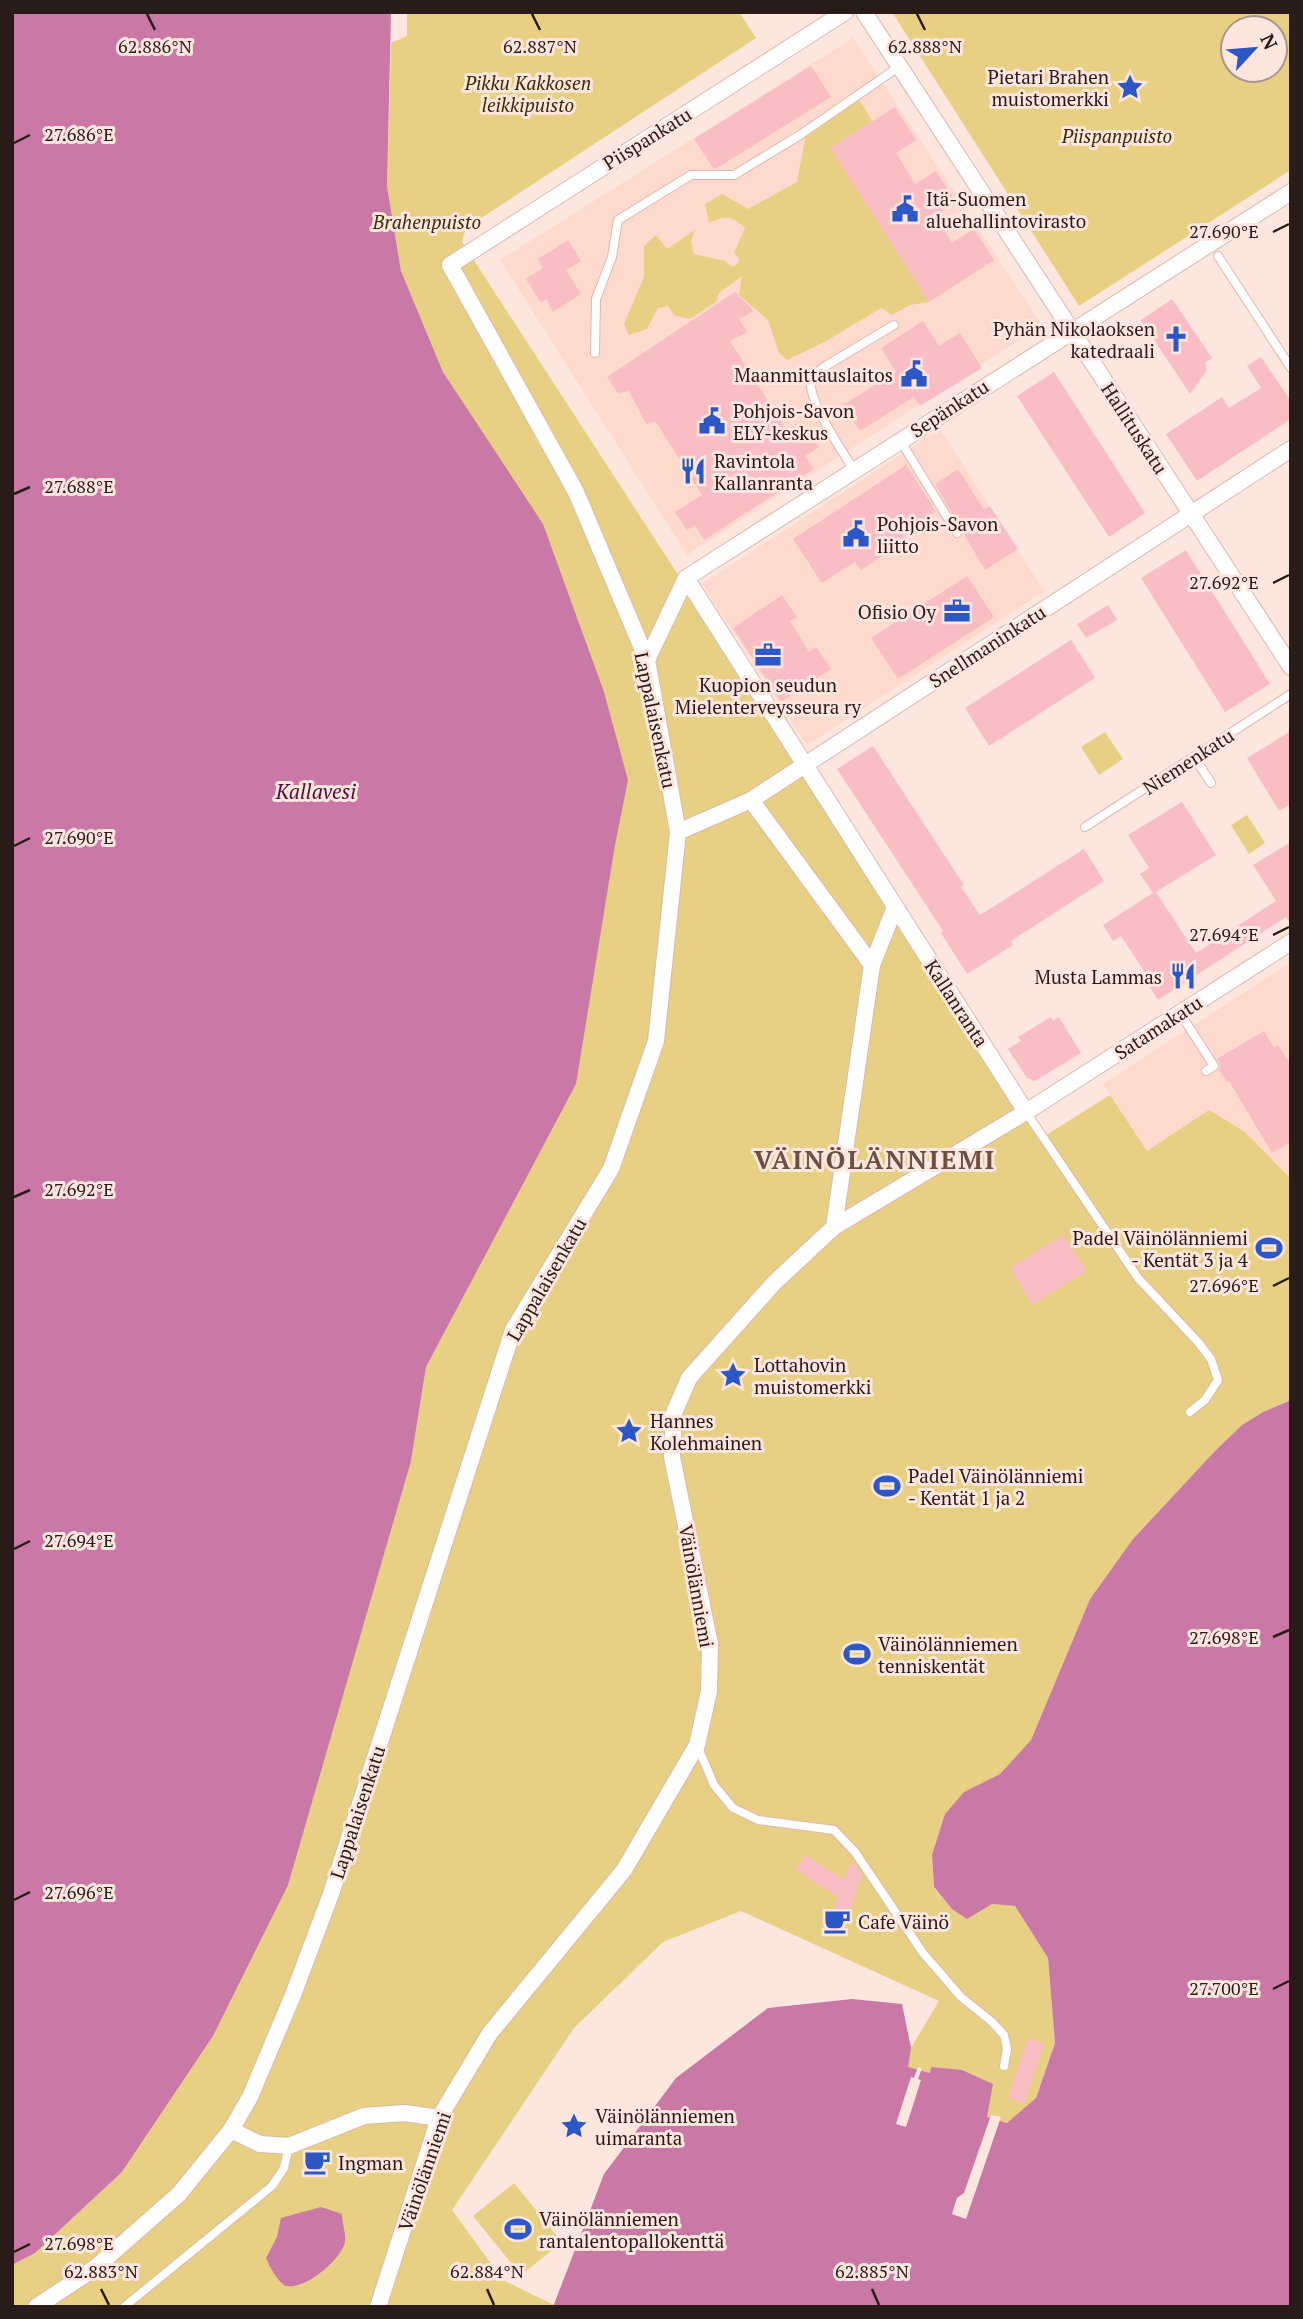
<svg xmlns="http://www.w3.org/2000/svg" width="1303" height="2319" font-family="'PT Serif',serif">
<rect width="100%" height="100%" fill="#fde6de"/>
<g fill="#fed9cd">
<polygon points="853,38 1042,325 687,555 500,260"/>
<polygon points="940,429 1041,586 1046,590 807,745 702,584"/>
<polygon points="1291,962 1291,1179 1245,1132 1147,1152 1103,1084"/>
</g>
<g fill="#e7d083" fill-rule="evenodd">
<polygon points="407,12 739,12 756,38 466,228 462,242 1043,1137 1110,1095 1147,1151 1209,1110 1245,1132 1291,1179 1291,1400 1263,1412 1242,1425 1215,1451 1133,1539 1090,1599 1031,1740 1000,1774 964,1792 932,1855 934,1888 952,1909 992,1904 1015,1906 1048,1958 1055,2043 1036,2098 1008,2123 987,2117 931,2067 930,2073 907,2067 911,2048 939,2001 741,1911 663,1942 574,2028 452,2210 503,2280 554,2305 564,2279 603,2307 12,2307 12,2265 35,2253 122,2172 213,2036 411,1461 426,1367 455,1312 509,474 443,372 401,271 387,186 391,43 407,36"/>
<path d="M892 12H1291V170L1079 306ZM1233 28H1275V70H1233Z"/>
<path d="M858 98 872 121 831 148 929 302 910 305 892 315 881 308 826 341 787 360 779 353 768 320 739 295 742 276 719 293 716 302 690 319 675 316 668 306 658 308 647 329 629 335 624 324 644 277V246L656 235 667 249 695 230 691 241 694 254 725 261 732 267 738 264 739 258 734 253 745 228C733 216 724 215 709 223L705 204 722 194 748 209 797 182 806 134Z"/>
<polygon points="1105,732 1123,759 1099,775 1081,747"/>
<polygon points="1247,815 1265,843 1249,854 1231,825"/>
<polygon points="514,2183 562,2242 521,2275 473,2216"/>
</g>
<g fill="#ca79a7">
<polygon points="12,12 391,12 387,186 401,271 443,372 543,524 604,692 628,780 615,845 576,1084 426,1367 411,1461 288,1885 213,2036 122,2172 35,2253 12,2265"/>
<polygon points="1291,1400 1291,2307 553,2307 604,2174 676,2078 768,2008 852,1999 902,2004 911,2048 908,2067 930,2073 931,2067 962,2070 993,2084 987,2117 1007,2123 1036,2098 1055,2043 1048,1958 1015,1906 992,1904 967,1919 952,1909 934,1887 932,1855 945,1814 964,1792 1000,1774 1031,1740 1090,1599 1133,1539 1215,1451 1242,1425 1263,1412"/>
<path d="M321 2207 342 2214C342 2223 346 2233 345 2241 344 2258 301 2294 284 2285 276 2279 270 2267 266 2258L277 2237 281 2218Z"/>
</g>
<g fill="#fde6de">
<polygon points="918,2067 922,2068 918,2079 921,2080 906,2127 896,2124 911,2077 914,2078"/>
<polygon points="991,2115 1001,2117 966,2219 952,2214 957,2198 964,2193"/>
</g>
<g fill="#f9bec3">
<polygon points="811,66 831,97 717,168 713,168 694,139"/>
<polygon points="895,107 916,140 896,153 915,184 936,171 956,202 935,216 952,243 974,229 994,260 929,302 830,148"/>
<polygon points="568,240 581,261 566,270 581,294 553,312 546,299 541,303 526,279 543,268 538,259"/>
<polygon points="735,292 754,311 739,319 747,332 730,341 793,441 808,431 819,447 805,456 814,469 704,540 695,525 687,530 675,512 702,495 656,422 646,424 629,391 618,393 607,377"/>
<polygon points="1172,299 1212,358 1205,363 1207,370 1190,394 1141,320"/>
<polygon points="923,321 939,346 960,333 982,368 920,406 914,397 860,431 843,405 896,372 881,348"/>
<polygon points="1261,357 1291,401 1291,419 1197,481 1166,434 1222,397 1229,408 1261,388 1247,366"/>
<polygon points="1054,372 1145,513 1109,537 1017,396"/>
<polygon points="906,465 936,511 902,533 907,540 861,570 855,562 822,583 793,539"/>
<polygon points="958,469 984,510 990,506 1018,549 985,570 935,484"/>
<polygon points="1186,550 1270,684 1225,712 1141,578"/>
<polygon points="967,576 994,617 898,679 871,638"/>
<polygon points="782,595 797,617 790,621 809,652 816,647 831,669 781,702 733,628"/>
<polygon points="1108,605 1117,620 1086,638 1077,624"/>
<polygon points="1071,640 1095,678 989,746 965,708"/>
<polygon points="1291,731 1291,804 1279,811 1247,758"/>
<polygon points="873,746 964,885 961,887 980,915 1084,849 1104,881 1011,941 1013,945 967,974 941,933 943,931 837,769"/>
<polygon points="1182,802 1216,855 1156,892 1196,953 1276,901 1253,865 1291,842 1291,924 1286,917 1158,1000 1148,984 1151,982 1121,936 1113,941 1103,925 1153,893 1140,874 1149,868 1128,835"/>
<polygon points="1051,1017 1053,1021 1059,1017 1081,1053 1035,1081 1027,1078 1008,1049 1021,1041 1018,1037"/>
<polygon points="1264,1031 1274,1048 1278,1045 1291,1065 1291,1142 1272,1153 1229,1081 1227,1082 1219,1070 1220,1065 1217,1059"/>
<polygon points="1063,1235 1087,1271 1032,1305 1010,1268"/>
<polygon points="805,1855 844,1880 852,1860 862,1875 842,1933 826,1927 838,1897 796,1870"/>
<polygon points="1028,2038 1044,2044 1024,2104 1008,2097"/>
</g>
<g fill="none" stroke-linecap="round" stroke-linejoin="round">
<g stroke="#ddb8ac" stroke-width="10">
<g id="lane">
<polyline points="1218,256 1291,368"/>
<polyline points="595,353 596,299 612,257 618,220 691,175 734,175 800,135 900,66"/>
<polyline points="900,440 957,533"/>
<path d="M854 470C843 453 810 403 811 384 811 376 818 372 824 367L894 325"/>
<polyline points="1194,757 1211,783"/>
<polyline points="1085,827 1291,694"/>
<polyline points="1180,1013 1214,1066 1206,1071"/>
<polyline points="1026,1112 1138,1278 1198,1342 1211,1359 1218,1380 1205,1400 1190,1412"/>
<polyline points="697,1745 714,1785 733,1808 758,1820 834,1830 855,1852 923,1953 961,1997 991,2021 1004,2035 1007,2049 1004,2066"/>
<polyline points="124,2307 272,2186 284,2168 289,2146"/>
</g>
</g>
<g stroke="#ddb8ac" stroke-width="18">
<g id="street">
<polyline points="864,12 1291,667"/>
<polyline points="686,578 1026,1112"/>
<polyline points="647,660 686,578 1291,192"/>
<polyline points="751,800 872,965"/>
<polyline points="678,832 751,800 1291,449"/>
<polyline points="834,1227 872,965 895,907"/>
<polyline points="231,2130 260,2144 289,2146 364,2116 405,2113 439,2118"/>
<polyline points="36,2307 95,2268 179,2194 231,2130 250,2097 293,1995 331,1894 513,1330 611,1169 656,1041 678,832 647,660 576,492 450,265 845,12"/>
<polyline points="378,2307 439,2118 490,2033 624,1870 697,1745 709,1691 710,1644 672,1457 674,1413 689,1378 774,1283 834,1227 1026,1112 1291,942"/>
</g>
</g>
<use href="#lane" stroke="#fff" stroke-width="8"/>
<use href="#street" stroke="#fff" stroke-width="16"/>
</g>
<path fill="none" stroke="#291b17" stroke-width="2.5" d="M147 14 155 30M532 14 540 30M917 14 925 30M14 143 30 135M1273 232 1289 224M14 494 30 487M1273 583 1289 575M14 846 30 838M1273 935 1289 927M14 1197 30 1190M1273 1286 1289 1278M14 1549 30 1541M1273 1637 1289 1630M14 1900 30 1892M1273 1989 1289 1981M14 2252 30 2244M101 2289 109 2305M487 2289 494 2305M872 2289 879 2305"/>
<defs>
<g id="sight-bare" transform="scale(2.1)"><path d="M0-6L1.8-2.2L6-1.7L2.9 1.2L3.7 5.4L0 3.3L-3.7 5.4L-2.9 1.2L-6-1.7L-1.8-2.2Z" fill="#2d57c6" stroke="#fde6de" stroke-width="2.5" paint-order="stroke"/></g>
<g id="civic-bare" transform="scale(2.1)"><path d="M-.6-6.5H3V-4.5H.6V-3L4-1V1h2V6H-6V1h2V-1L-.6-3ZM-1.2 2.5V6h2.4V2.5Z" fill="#2d57c6" stroke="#fde6de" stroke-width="2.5" paint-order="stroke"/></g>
<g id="church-bare" transform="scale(2.1)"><path d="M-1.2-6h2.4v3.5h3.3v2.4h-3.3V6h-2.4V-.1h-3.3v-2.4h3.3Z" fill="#2d57c6" stroke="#fde6de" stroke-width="2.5" paint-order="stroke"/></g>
<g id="restaurant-bare" transform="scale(2.1)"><path d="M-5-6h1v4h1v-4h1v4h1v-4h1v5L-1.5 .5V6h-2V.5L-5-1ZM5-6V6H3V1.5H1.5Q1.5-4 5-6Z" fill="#2d57c6" stroke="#fde6de" stroke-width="2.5" paint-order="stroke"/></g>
<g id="office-bare" transform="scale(2.1)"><path d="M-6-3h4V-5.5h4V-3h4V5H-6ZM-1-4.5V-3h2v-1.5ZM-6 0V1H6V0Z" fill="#2d57c6" stroke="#fde6de" stroke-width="2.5" paint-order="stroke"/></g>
<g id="stadium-bare" transform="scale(2.1)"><path d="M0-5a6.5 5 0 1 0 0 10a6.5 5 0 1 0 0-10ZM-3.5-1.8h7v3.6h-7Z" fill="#2d57c6" stroke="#fde6de" stroke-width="2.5" paint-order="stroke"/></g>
<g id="cafe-bare" transform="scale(2.1)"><path d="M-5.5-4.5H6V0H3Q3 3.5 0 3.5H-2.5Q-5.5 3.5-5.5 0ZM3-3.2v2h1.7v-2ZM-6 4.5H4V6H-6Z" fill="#2d57c6" stroke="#fde6de" stroke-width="2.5" paint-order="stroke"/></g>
</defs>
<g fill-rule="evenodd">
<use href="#sight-bare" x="1130" y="87"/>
<use href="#civic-bare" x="905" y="209"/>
<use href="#church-bare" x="1176" y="339"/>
<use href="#civic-bare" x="914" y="374"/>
<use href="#civic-bare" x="712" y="421"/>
<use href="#restaurant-bare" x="693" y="471"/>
<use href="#civic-bare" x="856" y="534"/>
<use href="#office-bare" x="957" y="611"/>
<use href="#office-bare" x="768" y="655"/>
<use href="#restaurant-bare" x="1183" y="976"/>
<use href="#stadium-bare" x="1269" y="1248"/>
<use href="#sight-bare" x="733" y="1375"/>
<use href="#sight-bare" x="629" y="1431"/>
<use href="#stadium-bare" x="887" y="1486"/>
<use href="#stadium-bare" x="857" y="1654"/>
<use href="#cafe-bare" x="837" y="1921"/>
<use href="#sight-bare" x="574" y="2126"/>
<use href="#cafe-bare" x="317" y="2162"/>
<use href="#stadium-bare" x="518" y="2229"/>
</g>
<g text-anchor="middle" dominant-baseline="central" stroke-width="6" stroke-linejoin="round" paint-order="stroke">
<g font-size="19" fill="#291b17" stroke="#fde6de" text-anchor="start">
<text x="1109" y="76" text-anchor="end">Pietari Brahen<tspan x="1109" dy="22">muistomerkki</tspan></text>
<text x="926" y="198">Itä-Suomen<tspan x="926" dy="22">aluehallintovirasto</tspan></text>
<text x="1155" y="328" text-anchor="end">Pyhän Nikolaoksen<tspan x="1155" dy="22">katedraali</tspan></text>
<text x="893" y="374" text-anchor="end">Maanmittauslaitos</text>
<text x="733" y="410">Pohjois-Savon<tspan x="733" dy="22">ELY-keskus</tspan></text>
<text x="714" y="460">Ravintola<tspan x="714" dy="22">Kallanranta</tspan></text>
<text x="877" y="523">Pohjois-Savon<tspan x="877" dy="22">liitto</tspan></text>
<text x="936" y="611" text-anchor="end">Ofisio Oy</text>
<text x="768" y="684" text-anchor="middle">Kuopion seudun<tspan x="768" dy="22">Mielenterveysseura ry</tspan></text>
<text x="1162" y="976" text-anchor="end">Musta Lammas</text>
<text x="1248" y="1237" text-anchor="end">Padel Väinölänniemi<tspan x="1248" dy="22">- Kentät 3 ja 4</tspan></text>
<text x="754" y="1364">Lottahovin<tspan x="754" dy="22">muistomerkki</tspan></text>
<text x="650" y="1420">Hannes<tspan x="650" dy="22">Kolehmainen</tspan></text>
<text x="908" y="1475">Padel Väinölänniemi<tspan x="908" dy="22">- Kentät 1 ja 2</tspan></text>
<text x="878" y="1643">Väinölänniemen<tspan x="878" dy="22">tenniskentät</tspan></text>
<text x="858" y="1921">Cafe Väinö</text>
<text x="595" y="2115">Väinölänniemen<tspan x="595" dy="22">uimaranta</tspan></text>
<text x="338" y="2162">Ingman</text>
<text x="539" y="2218">Väinölänniemen<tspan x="539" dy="22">rantalentopallokenttä</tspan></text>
</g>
<g font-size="19" font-style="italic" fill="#372d03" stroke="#fde6de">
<text x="528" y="82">Pikku Kakkosen<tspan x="528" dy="22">leikkipuisto</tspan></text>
<text x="1117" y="135">Piispanpuisto</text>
<text x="427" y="221">Brahenpuisto</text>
</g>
<g font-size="19" fill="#291b17" stroke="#fde6de">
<text transform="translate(647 138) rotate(-32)">Piispankatu</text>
<text transform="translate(949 408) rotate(-33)">Sepänkatu</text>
<text transform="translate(1135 428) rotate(57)">Hallituskatu</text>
<text transform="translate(987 646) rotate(-33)">Snellmaninkatu</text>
<text transform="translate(656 720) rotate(78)">Lappalaisenkatu</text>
<text transform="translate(1188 761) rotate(-33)">Niemenkatu</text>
<text transform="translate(957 1003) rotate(57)">Kallanranta</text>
<text transform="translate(1158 1027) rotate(-33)">Satamakatu</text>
<text transform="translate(546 1279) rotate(-60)">Lappalaisenkatu</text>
<text transform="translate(697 1586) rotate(80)">Väinölänniemi</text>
<text transform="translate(357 1812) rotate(-72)">Lappalaisenkatu</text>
<text transform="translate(424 2171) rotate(-71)">Väinölänniemi</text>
</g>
<g font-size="21" font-style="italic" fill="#560d3e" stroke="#fde6de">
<text x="316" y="791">Kallavesi</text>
</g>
<g font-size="26" font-weight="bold" letter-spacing="2" fill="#6f4f44" stroke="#fde6de">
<text x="875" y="1159">VÄINÖLÄNNIEMI</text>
</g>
</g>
<g font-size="18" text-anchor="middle" fill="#291b17" stroke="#fde6de" stroke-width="6" stroke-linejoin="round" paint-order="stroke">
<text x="155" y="53">62.886°N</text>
<text x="540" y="53">62.887°N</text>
<text x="925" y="53">62.888°N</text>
<text x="79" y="141">27.686°E</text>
<text x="1224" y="238">27.690°E</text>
<text x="79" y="493">27.688°E</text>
<text x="1224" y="589">27.692°E</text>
<text x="79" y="844">27.690°E</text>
<text x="1224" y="941">27.694°E</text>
<text x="79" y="1196">27.692°E</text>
<text x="1224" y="1292">27.696°E</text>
<text x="79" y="1547">27.694°E</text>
<text x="1224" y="1644">27.698°E</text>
<text x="79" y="1899">27.696°E</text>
<text x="1224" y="1995">27.700°E</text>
<text x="79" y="2250">27.698°E</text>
<text x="101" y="2278">62.883°N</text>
<text x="487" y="2278">62.884°N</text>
<text x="872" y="2278">62.885°N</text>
</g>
<rect width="1303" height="2319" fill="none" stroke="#291b17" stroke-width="28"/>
<g transform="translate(1254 49) rotate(64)"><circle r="33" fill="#fde6de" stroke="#a8958e" stroke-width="2"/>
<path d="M0-5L12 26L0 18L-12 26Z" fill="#2d57c6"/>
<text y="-10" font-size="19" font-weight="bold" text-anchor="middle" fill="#291b17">N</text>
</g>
</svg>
